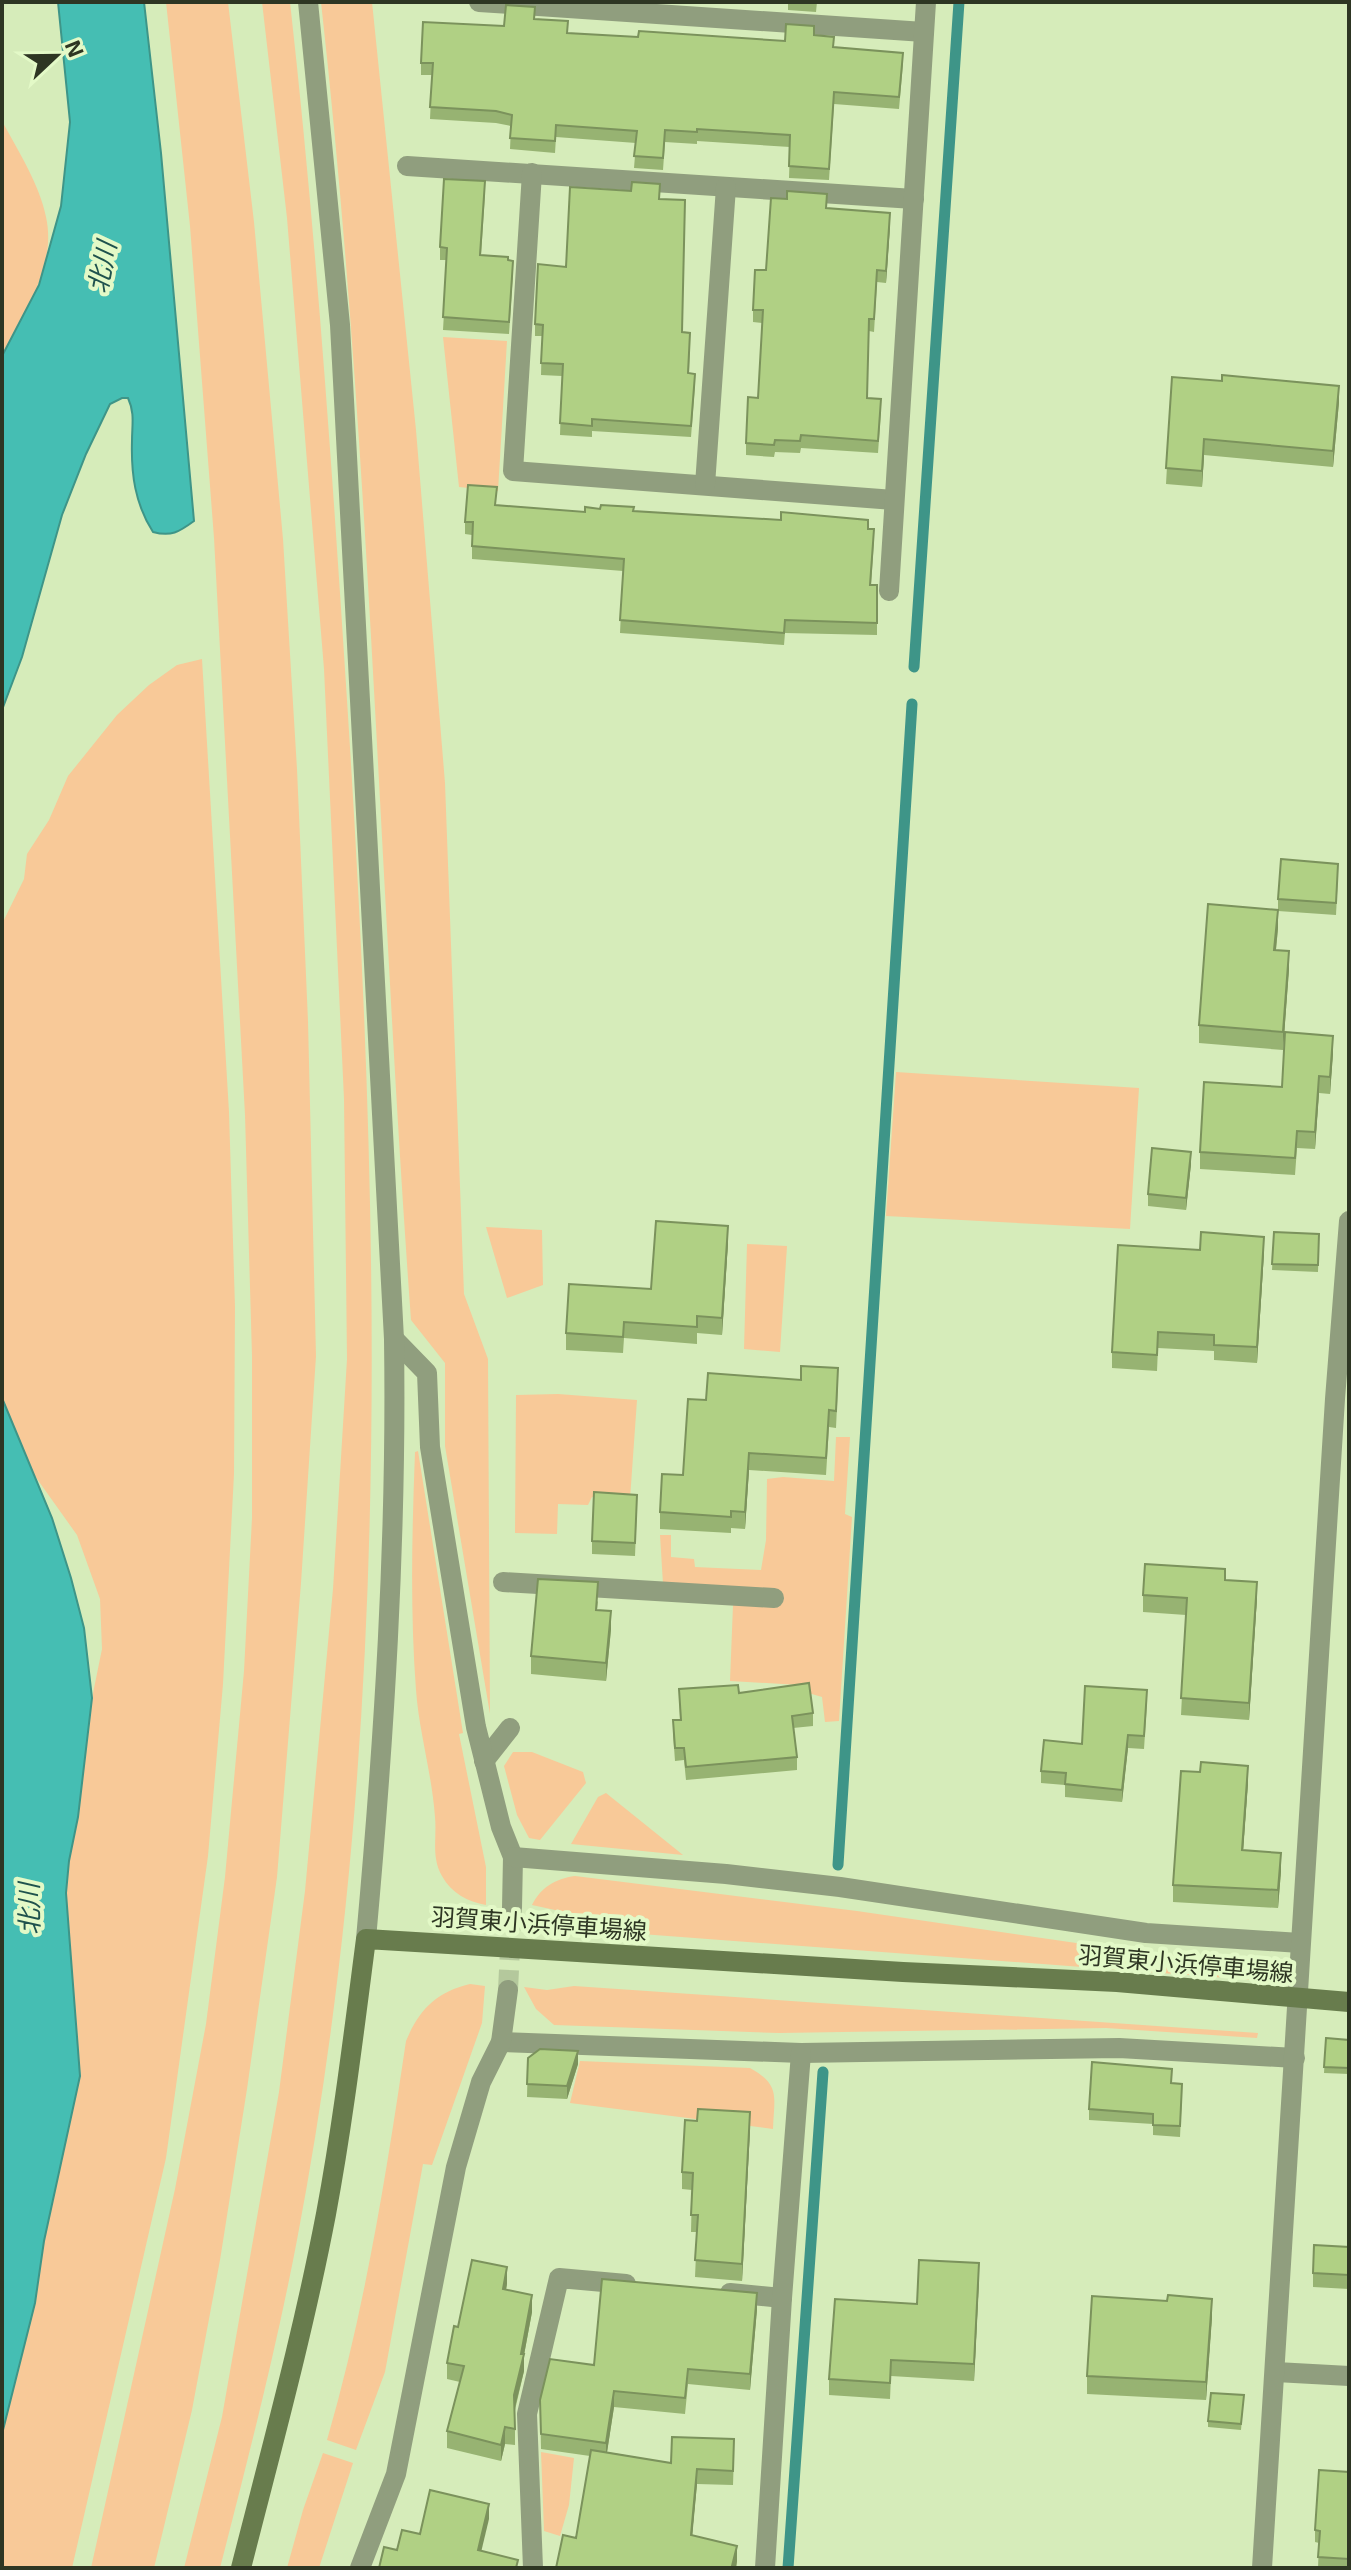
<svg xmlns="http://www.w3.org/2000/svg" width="1351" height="2570" font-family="'Exo 2','Noto Sans JP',sans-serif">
<rect width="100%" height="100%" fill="#d6ecba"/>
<g fill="#f8c998">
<polygon points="166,2 228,2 254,222 283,539 297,769 308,1021 316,1356 301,1583 277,1877 247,2089 220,2260 192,2410 154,2568 91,2568 175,2189 206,2024 225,1877 244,1671 252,1518 252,1356 245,1115 214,538 190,226"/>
<path d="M262 2H290C316 234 332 467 347 700 380 1214 394 1732 297 2240 276 2350 248 2459 220 2568H184L222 2417 279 2092 305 1891 333 1589 347 1359 344 1099 324 669 287 218Z"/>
<path d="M321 2H372L416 430 445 783 464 1294 488 1359 490 1714 445 1446V1363L411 1320C379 881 370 440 321 2Z"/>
<path d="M2 121C17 149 40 185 46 217 57 266 24 314 2 356Z"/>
<polygon points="443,337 507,341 498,491 459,487"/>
<polygon points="202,659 229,1112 235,1307 234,1474 223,1684 208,1856 166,2158 72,2568 2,2568 2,2434 35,2303 44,2241 80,2076 66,1893 69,1861 78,1817 92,1698 102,1649 100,1599 77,1535 30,1469 2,1398 2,924 24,879 27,854 49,820 68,776 117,715 149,685 177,665"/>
<polygon points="896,1072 1139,1088 1130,1229 886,1216"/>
<polygon points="486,1227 542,1230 543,1285 507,1298"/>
<polygon points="747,1244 787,1246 780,1352 744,1349"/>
<polygon points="558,1394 637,1400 630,1499 592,1497 588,1505 558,1504 557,1534 515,1533 516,1395"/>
<polygon points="836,1437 850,1437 845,1514 852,1517 839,1721 825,1722 822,1697 805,1692 799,1685 730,1681 733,1605 663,1584 660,1535 671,1535 671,1557 694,1559 695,1567 761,1570 766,1540 767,1479 783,1477 834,1481"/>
<path d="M418 1451 463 1733 459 1734 486 1867V1905C468 1902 451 1893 442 1876 431 1857 437 1838 435 1817 432 1774 419 1732 416 1690 410 1610 412 1531 415 1452Z"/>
<polygon points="513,1752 532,1752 583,1772 586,1783 540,1840 529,1838 517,1815 504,1766"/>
<polygon points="606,1793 683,1855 571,1844 598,1797"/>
<path d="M575 1876 857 1911 1145 1953 1255 1962 1254 1980 575 1929 555 1910 532 1905C541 1887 555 1879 575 1876Z"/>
<path d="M470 1984 485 1986 482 2023 432 2165 423 2164 385 2372 356 2450 327 2440C365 2309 386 2176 406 2041 419 2010 436 1992 470 1984Z"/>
<polygon points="574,1986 1258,2033 1257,2038 1106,2028 779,2033 554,2025 536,2009 524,1987 547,1990"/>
<path d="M580 2061 750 2068C781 2085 774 2097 773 2129L570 2103Z"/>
<polygon points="541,2452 574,2458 569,2505 560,2536 544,2531"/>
<polygon points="323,2453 353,2463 319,2568 287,2568 303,2510"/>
</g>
<g fill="#45beb3" stroke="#3e9588" stroke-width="2">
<path d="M58 2H144L161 153 194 521C179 532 171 537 153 532 135 504 131 474 132 441 132 425 135 413 128 398H122L110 404 86 454 62 515 22 657 2 710V356L39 285 61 206 70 122Z"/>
<polygon points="2,1398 52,1518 71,1578 84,1628 92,1698 78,1817 69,1861 66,1893 80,2076 44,2241 35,2303 2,2434"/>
</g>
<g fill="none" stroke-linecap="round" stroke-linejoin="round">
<g stroke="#3e9588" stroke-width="11">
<polyline points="914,667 959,2"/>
<polyline points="838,1865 912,704"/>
<polyline points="788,2568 823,2072"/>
</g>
<polyline stroke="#b4c89c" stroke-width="20" stroke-dasharray="20 10" stroke-linecap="butt" points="508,1990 512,1908"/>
<g stroke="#909e7e" stroke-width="20">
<polyline points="479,2 924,32"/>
<polyline points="407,166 914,199"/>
<polyline points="532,173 513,471 894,500"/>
<polyline points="705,485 726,187"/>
<polyline points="889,591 926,2"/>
<polyline points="503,1582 774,1598"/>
<polyline points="484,1761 510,1728"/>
<polyline points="730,2293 782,2298"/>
<polyline points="1276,2372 1349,2376"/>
<polyline points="533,2568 527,2414 559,2278 626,2284"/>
</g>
<g stroke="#909e7e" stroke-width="20">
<polyline points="394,1339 427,1373 430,1447 476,1727 501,1827 513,1857 512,1908"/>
<polyline points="513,1857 726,1874 840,1887 1146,1933 1300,1943"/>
<polyline points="501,2042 801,2053 1119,2048 1295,2058"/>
<polyline points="360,2568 396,2474 456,2167 481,2082 501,2042 508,1990"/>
<polyline points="765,2568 782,2298 801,2053"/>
<polyline points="1262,2568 1335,1399 1349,1221"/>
</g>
<path stroke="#909e7e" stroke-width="20" d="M308 2 340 325 394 1339C397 1539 384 1740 366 1939"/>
<path stroke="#687c4d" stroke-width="20" d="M241 2568C271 2450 303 2334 326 2214 343 2123 354 2031 366 1939L903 1972 1117 1982 1349 2002"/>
</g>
<g fill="#97b372">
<polygon points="788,2 817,2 816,12 788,10"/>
<polygon points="535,19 568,33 638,37 785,41 814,35 834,47 903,64 899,109 834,104 829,180 789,178 790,147 697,141 697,144 665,142 663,170 634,168 636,143 556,137 555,153 510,149 511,126 496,123 430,119 432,75 421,75 421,63 504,26"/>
<polygon points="485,194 481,255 508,260 513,273 509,334 443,330 447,260 440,260 440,247"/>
<polygon points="660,199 682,332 690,344 689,373 695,385 691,437 592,431 592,437 560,435 562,376 541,375 542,336 535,336 535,324 566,267"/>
<polygon points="827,208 890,225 886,283 877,282 874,332 869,331 867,398 881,411 878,453 801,448 800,453 775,452 774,457 746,455 746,443 758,398 762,323 753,322 753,310 766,270"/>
<polygon points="1172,377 1339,402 1333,467 1204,455 1202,487 1166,484"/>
<polygon points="496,505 585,512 633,511 868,529 874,541 871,585 877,585 877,635 785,633 784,645 620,633 623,571 472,559 472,535 465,534 465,522"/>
<polygon points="1338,876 1336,915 1278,911 1278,899"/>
<polygon points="1278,928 1276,950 1289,969 1283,1050 1199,1043 1199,1025"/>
<polygon points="1333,1053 1330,1094 1319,1093 1315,1149 1297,1148 1295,1175 1200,1169 1200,1152 1282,1087"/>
<polygon points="1191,1164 1186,1210 1148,1206 1148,1194"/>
<polygon points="1274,1232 1319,1234 1318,1272 1272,1270"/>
<polygon points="728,1243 722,1335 697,1333 697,1344 624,1338 623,1353 566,1350 566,1333 651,1289"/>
<polygon points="1264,1252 1257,1363 1214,1360 1214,1351 1158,1348 1157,1371 1112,1368 1112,1352"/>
<polygon points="838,1385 836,1428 829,1427 826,1475 749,1470 745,1529 731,1528 731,1533 660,1529 660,1512 683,1475 706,1400"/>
<polygon points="637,1507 635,1556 592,1554 592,1541"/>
<polygon points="1225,1580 1257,1598 1249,1720 1181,1715 1186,1615 1143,1612 1143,1595"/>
<polygon points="598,1601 597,1610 611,1629 606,1681 531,1674 531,1656"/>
<polygon points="679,1689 739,1693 813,1713 813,1726 793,1728 797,1757 797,1770 686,1780 684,1760 675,1761 673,1733 673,1720 680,1720"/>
<polygon points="1147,1703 1144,1749 1128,1748 1122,1802 1065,1797 1065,1785 1041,1783 1041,1771"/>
<polygon points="1248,1783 1243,1850 1281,1871 1278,1908 1173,1902 1173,1885"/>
<polygon points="1326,2038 1349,2040 1349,2074 1324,2073"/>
<polygon points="528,2058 578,2064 567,2099 527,2097"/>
<polygon points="1172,2084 1182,2095 1180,2137 1153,2135 1153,2124 1089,2120 1089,2109"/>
<polygon points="750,2129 742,2281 695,2277 697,2232 691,2232 692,2190 682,2189 682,2172"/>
<polygon points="1349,2247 1349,2289 1313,2287 1313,2273"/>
<polygon points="979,2279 974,2381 891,2376 890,2399 829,2395 829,2379 917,2304"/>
<polygon points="507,2284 506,2290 532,2312 524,2355 524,2371 515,2410 515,2445 505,2444 501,2461 447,2448 447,2431 460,2382 447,2379 447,2363 458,2327"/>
<polygon points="757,2309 750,2390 688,2384 685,2414 614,2407 607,2452 671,2463 734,2454 733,2485 697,2484 692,2535 737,2561 736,2567 576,2538 590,2456 541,2449 540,2400 594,2365"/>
<polygon points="1212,2317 1206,2400 1087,2394 1087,2376"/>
<polygon points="1244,2395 1241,2430 1208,2427 1208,2421"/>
<polygon points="1349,2472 1349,2568 1318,2568 1319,2543 1315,2542 1315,2530"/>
</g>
<g fill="#7b925c">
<polygon points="890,213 890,225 886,283 886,271"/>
<polygon points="1339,386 1339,402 1333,467 1333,451"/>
<polygon points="1204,439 1204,455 1202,487 1202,471"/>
<polygon points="1278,910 1278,928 1274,968 1274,950"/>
<polygon points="1289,951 1289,969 1283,1050 1283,1032"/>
<polygon points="1333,1036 1333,1053 1330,1094 1330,1077"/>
<polygon points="1319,1076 1319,1093 1315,1149 1315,1132"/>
<polygon points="1191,1152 1191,1164 1186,1210 1186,1198"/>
<polygon points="728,1226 728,1243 722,1335 722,1318"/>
<polygon points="1264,1237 1264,1252 1257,1363 1257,1347"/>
<polygon points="749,1453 749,1470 745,1529 745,1512"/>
<polygon points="1257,1582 1257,1598 1249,1720 1249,1703"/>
<polygon points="611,1611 611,1629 606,1681 606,1663"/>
<polygon points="1128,1735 1128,1748 1122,1802 1122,1790"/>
<polygon points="1248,1766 1248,1783 1242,1867 1242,1850"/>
<polygon points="1281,1853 1281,1871 1278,1908 1278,1890"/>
<polygon points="578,2051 578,2064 567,2099 567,2086"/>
<polygon points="750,2112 750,2129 742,2281 742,2264"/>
<polygon points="979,2263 979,2279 974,2381 974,2364"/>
<polygon points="507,2267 507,2284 503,2306 503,2289"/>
<polygon points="757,2293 757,2309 750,2390 750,2374"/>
<polygon points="532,2295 532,2312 524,2355 524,2371 514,2411 514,2395"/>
<polygon points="1212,2299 1212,2317 1206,2400 1206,2382"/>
<polygon points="614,2391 614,2407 606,2459 606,2443"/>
<polygon points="505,2427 505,2444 501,2461 501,2445"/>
<polygon points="697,2469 697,2484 691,2550 691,2535"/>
<polygon points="489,2504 489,2519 478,2565 478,2550"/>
<polygon points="737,2546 737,2561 736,2568 732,2568"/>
</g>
<g fill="#b0d084" stroke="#7b925c" stroke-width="2">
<polygon points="506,5 535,7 534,19 568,21 567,33 638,37 639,31 785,41 786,24 814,26 814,35 834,37 833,47 903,53 899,97 834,92 829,169 789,166 790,135 697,129 697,132 665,130 663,158 634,156 637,131 556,125 555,141 510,138 512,115 496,111 430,107 433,63 421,63 423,22 504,26"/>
<polygon points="444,179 485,181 480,255 508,257 508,260 513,261 509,322 443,317 447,248 440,247"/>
<polygon points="632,182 660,184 659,199 685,200 682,332 690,333 688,373 695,374 691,426 592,419 592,426 560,423 563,364 541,363 543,325 535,324 538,264 566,267 570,187 631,191"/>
<polygon points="787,191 827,194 826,208 890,213 886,271 877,270 874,319 869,319 867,398 881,399 878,441 801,435 800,441 775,440 774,445 746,443 748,397 758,398 763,310 753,310 755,270 766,270 771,198 787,199"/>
<polygon points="1222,375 1339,386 1333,451 1204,439 1202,471 1166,468 1172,377 1222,381"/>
<polygon points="468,485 497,487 495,505 585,512 585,507 600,509 601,505 634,507 633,511 781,520 781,512 868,520 868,529 874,529 870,585 877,585 877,623 785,620 784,633 620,620 624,559 472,546 473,522 465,522"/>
<polygon points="1281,859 1338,864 1336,903 1278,899"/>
<polygon points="1208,904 1278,910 1274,950 1289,951 1283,1032 1199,1025"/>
<polygon points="1285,1032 1333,1036 1330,1077 1319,1076 1315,1132 1297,1131 1295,1158 1200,1152 1204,1082 1282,1087"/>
<polygon points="1152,1148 1191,1152 1186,1198 1148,1194"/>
<polygon points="656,1221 728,1226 722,1318 697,1316 697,1327 624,1322 623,1337 566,1333 569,1284 651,1289"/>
<polygon points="1201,1232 1264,1237 1257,1347 1214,1345 1214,1335 1158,1332 1157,1355 1112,1352 1118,1245 1200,1250"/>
<polygon points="1274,1232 1319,1234 1318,1265 1272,1264"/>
<polygon points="801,1366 838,1368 836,1411 829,1410 826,1458 749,1453 745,1512 731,1511 731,1517 660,1512 662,1474 683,1475 688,1399 706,1400 708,1373 801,1380"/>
<polygon points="594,1492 637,1495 635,1543 592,1541"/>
<polygon points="1145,1564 1225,1569 1225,1580 1257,1582 1249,1703 1181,1698 1187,1598 1143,1595"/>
<polygon points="538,1579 598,1582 596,1610 611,1611 606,1663 531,1656"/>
<polygon points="809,1683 813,1713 792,1716 797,1757 686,1767 684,1748 675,1748 673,1720 681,1720 679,1689 738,1685 739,1693"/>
<polygon points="1085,1686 1147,1690 1144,1736 1128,1735 1122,1790 1065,1784 1066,1773 1041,1771 1044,1740 1082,1744"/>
<polygon points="1201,1762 1248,1766 1242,1850 1281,1853 1278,1890 1173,1885 1181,1771 1200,1772"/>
<polygon points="1326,2038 1349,2040 1349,2068 1324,2067"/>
<polygon points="540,2049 578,2051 567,2086 527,2084 528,2058"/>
<polygon points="1092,2062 1172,2069 1171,2083 1182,2084 1180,2126 1153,2125 1153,2114 1089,2109"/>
<polygon points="698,2109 750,2112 742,2264 695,2260 698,2215 691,2215 693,2173 682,2172 685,2120 697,2121"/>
<polygon points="1314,2245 1349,2247 1349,2275 1313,2273"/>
<polygon points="472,2260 507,2267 503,2289 532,2295 521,2354 524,2354 514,2395 515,2429 505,2427 501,2445 447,2431 464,2366 447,2363 454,2326 458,2327"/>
<polygon points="919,2260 979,2263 974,2364 891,2360 890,2383 829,2379 835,2299 917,2304"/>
<polygon points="602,2279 757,2293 750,2374 688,2369 685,2398 614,2391 606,2443 541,2434 540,2400 550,2359 594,2365"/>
<polygon points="1168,2295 1212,2299 1206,2382 1087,2376 1092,2296 1167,2301"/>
<polygon points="1211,2393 1244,2395 1241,2424 1208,2421"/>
<polygon points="672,2437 734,2439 733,2471 697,2469 691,2535 737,2546 732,2566 737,2568 556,2568 563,2535 576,2538 591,2450 671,2463"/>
<polygon points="1319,2470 1349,2472 1349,2559 1318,2557 1320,2531 1315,2530"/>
<polygon points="430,2490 489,2504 478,2550 518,2560 516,2568 379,2568 384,2547 397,2550 402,2530 420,2534"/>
</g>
<g text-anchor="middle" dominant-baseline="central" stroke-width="8" stroke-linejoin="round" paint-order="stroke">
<g font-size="24" fill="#2e3623" stroke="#e3f9c7">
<text transform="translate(539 1923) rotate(4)">羽賀東小浜停車場線</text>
<text transform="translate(1186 1963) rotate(5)">羽賀東小浜停車場線</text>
</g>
<g font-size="26" font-style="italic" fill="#1f524d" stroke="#e3f9c7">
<text transform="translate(101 267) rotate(-79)">北川</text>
<text transform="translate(28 1909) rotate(-91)">北川</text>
</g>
</g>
<rect width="1351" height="2570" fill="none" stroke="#2e3623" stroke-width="8"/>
<g transform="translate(56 56) rotate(68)" stroke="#e3f9c7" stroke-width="6" paint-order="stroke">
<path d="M0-6L14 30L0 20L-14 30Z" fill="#2e3623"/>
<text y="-12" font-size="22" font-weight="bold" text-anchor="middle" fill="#2e3623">N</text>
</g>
</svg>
